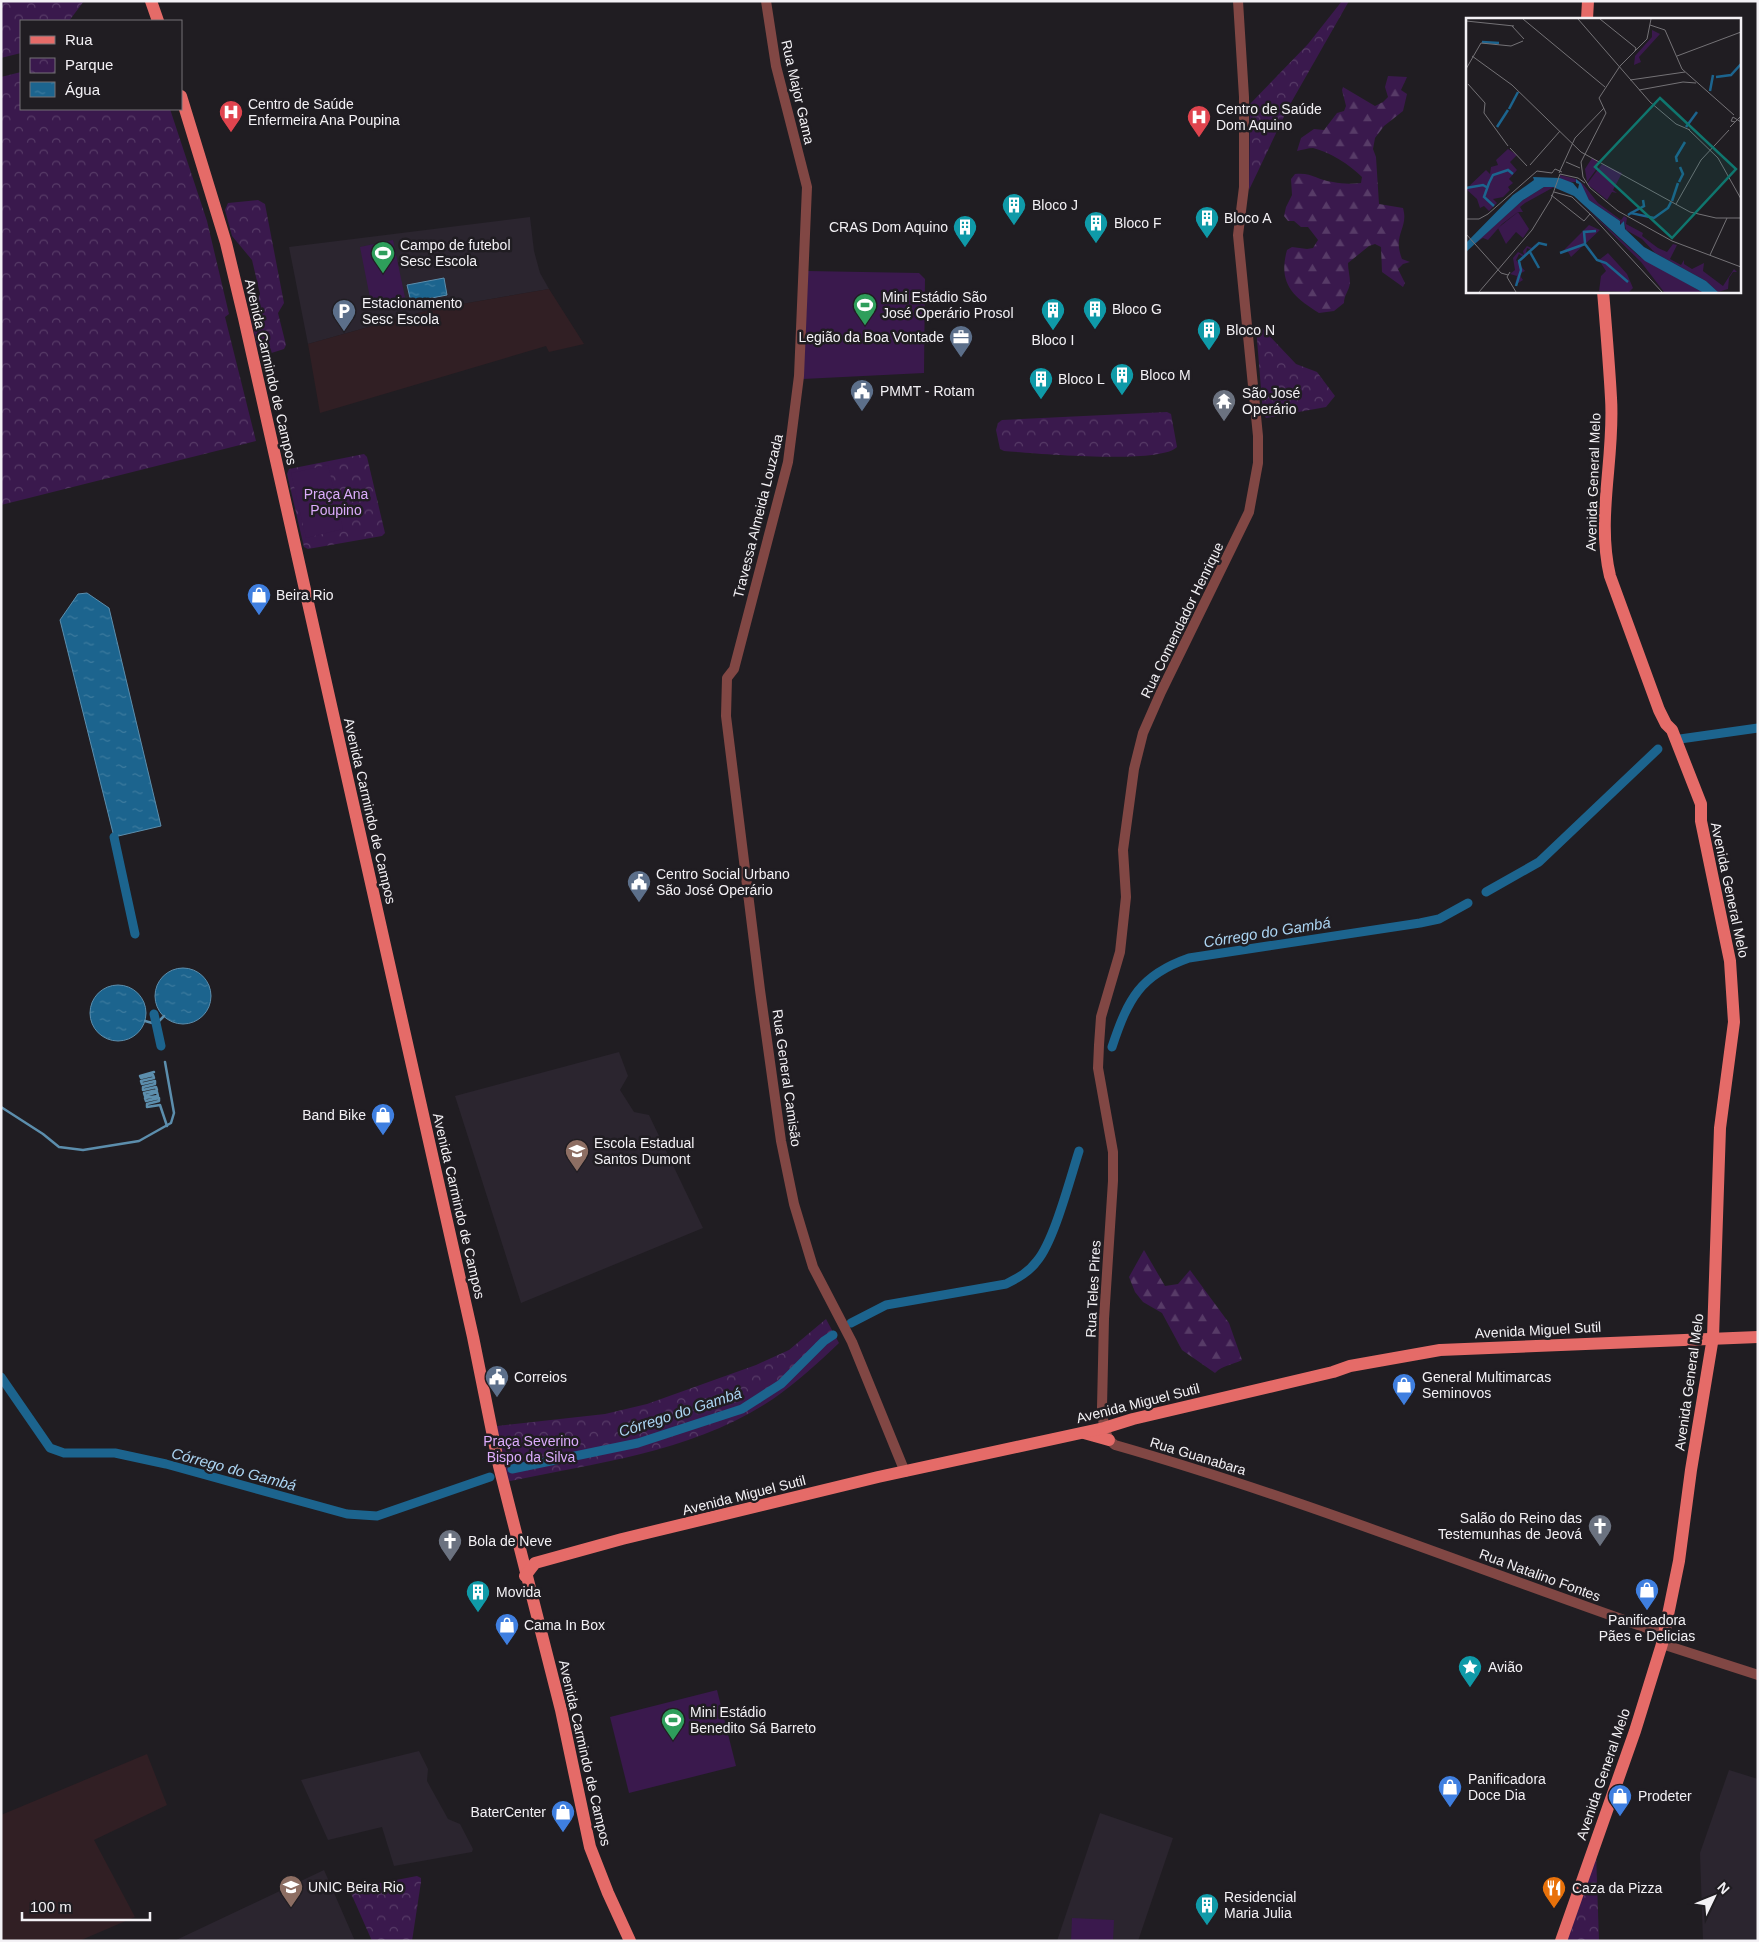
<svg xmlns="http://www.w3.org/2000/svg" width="1759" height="1942" font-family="Arial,sans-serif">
<defs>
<pattern id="forest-firs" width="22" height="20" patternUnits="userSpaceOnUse" patternTransform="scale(1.25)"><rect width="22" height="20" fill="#3a194d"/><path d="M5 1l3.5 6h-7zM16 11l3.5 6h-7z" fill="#573b67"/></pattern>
<pattern id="park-crowns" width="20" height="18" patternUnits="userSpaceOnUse" patternTransform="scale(1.25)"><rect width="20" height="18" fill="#3a194d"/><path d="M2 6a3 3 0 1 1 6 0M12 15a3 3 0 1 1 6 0" fill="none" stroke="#573b67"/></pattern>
<pattern id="water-ripples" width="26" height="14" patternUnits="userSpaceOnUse" patternTransform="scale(1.25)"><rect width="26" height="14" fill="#1c648e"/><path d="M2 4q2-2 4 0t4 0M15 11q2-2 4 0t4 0" fill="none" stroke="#3d7b9e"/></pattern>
</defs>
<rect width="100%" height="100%" fill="#201d22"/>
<g fill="#2b252f">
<polygon points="530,217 534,251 540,273 549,289 433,309 308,344 289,247"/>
<polygon points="619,1052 628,1076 620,1090 634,1112 649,1115 703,1228 521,1303 455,1096"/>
<polygon points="419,1751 428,1769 427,1781 448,1819 460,1824 473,1849 472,1852 394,1866 382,1827 328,1840 301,1780"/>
<polygon points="1729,1770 1758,1779 1758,1941 1703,1941 1700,1853"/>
<polygon points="1100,1813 1173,1838 1138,1941 1057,1941"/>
<polygon points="324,1870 355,1941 174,1941 229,1915"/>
</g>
<g fill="#311f24">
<polygon points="549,289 584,344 549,352 546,346 320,413 308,344 433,309"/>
<polygon points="147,1754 167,1805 94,1840 135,1917 79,1941 1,1941 1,1815"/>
</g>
<g fill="url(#forest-firs)">
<path d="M1388 76 1407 77 1401 90 1407 94 1403 111 1384 126 1375 138 1373 149 1376 157 1379 204 1403 208C1409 229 1392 234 1402 259L1410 262 1403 264 1398 269 1405 283 1403 287 1382 272 1381 247 1375 244 1369 246 1348 263C1348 270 1350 276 1350 283 1349 291 1344 295 1344 303L1334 311 1319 313C1292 296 1278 283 1287 250L1292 247 1307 249 1313 248 1318 240 1308 227H1301L1294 221H1288L1284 216 1286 207 1292 195 1291 179 1295 174C1312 172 1317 180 1333 182 1342 184 1352 184 1361 183L1362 177C1350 165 1330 152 1313 148 1308 148 1302 150 1297 151L1301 138 1314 129 1324 130 1337 113 1344 111 1346 106 1342 90 1343 87 1375 106 1383 102 1388 97 1385 87Z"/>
<path d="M1144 1250 1165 1286 1178 1284 1190 1270 1229 1323 1242 1360C1232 1365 1223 1365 1215 1373L1182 1350 1162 1313 1143 1302 1135 1292 1129 1277Z"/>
</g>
<g fill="url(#park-crowns)">
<polygon points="1,1 84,1 69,21 21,21 21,53 1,58"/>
<polygon points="1342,1 1349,1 1288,108 1249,190 1250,104 1308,44"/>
<polygon points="21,72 21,109 170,109 207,221 229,314 225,317 256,441 1,505 1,77"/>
<polygon points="258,200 265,204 284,303 278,313 286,345 284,349 265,355 258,349 250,315 260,294 252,260 232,236 225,210 228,203"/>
<polygon points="1256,327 1261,327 1296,364 1317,372 1335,396 1326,407 1266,418 1263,414"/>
<path d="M1167 412 1171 414 1177 447C1160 465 1033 453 1004 451L1000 449 996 430 998 423 1002 420Z"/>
<polygon points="364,454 367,457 385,533 382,536 308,549 304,547 287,474 289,469"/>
<path d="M826 1319 839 1343C818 1363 796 1383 773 1399 695 1452 596 1463 506 1482L497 1426 605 1414 647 1404 756 1365 789 1350Z"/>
<polygon points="1596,1853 1599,1941 1566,1941"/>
<polygon points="417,1876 421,1878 421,1882 412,1941 372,1941 350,1891 354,1888"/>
</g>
<g fill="#3a194d">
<polygon points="393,240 406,302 372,308 360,247"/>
<polygon points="808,271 919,273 925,279 924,373 803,379"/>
<polygon points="328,465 343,529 306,538 291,473"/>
<polygon points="717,1690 736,1766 629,1793 610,1717"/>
<polygon points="1072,1918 1114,1920 1113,1941 1071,1941"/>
</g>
<g fill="url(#water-ripples)" stroke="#5c8ead">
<polygon points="444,278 447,295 411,302 407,285"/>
<polygon points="87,593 109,608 161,826 114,837 60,620 78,594"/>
<circle cx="183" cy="996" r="28"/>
<circle cx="118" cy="1013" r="28"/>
</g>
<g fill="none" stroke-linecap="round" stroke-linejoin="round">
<g stroke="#5c8ead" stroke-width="2.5">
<polyline points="145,1021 156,1024 164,1016"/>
<polyline points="154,1072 140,1076 141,1078 153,1075 154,1078 141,1081 142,1084 155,1081 155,1084 143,1087 143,1090 156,1087 157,1090 144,1093 145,1096 157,1092 158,1096 145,1098 146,1101 159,1098 159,1101 147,1104 147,1107 160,1105 167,1126"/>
<polyline points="1,1107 43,1134 59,1147 83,1150 139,1141 171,1123 174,1113 165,1062"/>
</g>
<g stroke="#1c648e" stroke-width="9">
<polyline points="1680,739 1758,728"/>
<polyline points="114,837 135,934"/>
<polyline points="1486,892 1539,862 1658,749"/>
<polyline points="154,1014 161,1046"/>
<path d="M1112 1047C1128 999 1140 975 1189 958L1420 923 1439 919 1468 903"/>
<path d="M851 1323 886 1305 1006 1284C1018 1278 1029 1272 1037 1261 1054 1241 1070 1179 1079 1151"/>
<polyline points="1,1377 50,1448 64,1453 115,1453 166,1464 347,1514 377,1516 490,1477"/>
<polyline points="512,1469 638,1443 742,1409 781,1384 824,1341 833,1335"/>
</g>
<g stroke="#814744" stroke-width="10">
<polyline points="766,1 776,66 807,187 799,376 788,462 734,669 727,678 726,716 760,990 781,1141 794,1204 813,1267 852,1342 905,1472"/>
<path d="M1238 1 1244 97V187L1238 235 1258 436V463L1249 512 1161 692 1143 733 1134 769 1123 850 1126 897 1120 952 1101 1017 1099 1045 1098 1068 1113 1152V1181L1104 1319 1102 1407 1104 1428 1109 1440 1115 1445C1301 1498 1481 1571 1664 1634"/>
<polyline points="1662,1644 1758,1675"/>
</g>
<g stroke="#e56b68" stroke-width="12">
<polyline points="151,1 158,21"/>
<polyline points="1587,19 1588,1"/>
<polyline points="181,96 226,243 244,318 473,1337 499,1466 561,1710 590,1847 608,1893 630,1941"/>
<polyline points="1084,1433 1109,1440"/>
<polyline points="525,1576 535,1563 622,1539 878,1477 1104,1428 1133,1419 1333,1372 1350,1366 1440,1350 1758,1337"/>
<path d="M1561 1941 1635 1731 1662 1644 1679 1561 1691 1470 1713 1337 1720 1128 1734 1022 1730 961 1701 821V804L1672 730 1666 724 1659 710 1610 576C1596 517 1615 457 1611 398 1609 362 1606 327 1603 291"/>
</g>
</g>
<defs>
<g id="hospital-pin" transform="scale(1.25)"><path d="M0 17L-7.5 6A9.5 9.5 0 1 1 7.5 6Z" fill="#e0444e" stroke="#201d22"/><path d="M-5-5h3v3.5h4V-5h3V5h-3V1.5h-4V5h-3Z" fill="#fff"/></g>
<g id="building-pin" transform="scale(1.25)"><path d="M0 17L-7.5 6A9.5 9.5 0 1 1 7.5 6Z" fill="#0f9aa8" stroke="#201d22"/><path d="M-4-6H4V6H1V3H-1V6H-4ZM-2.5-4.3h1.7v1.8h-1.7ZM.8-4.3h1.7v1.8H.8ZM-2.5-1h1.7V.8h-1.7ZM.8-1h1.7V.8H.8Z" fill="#fff"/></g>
<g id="stadium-pin" transform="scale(1.25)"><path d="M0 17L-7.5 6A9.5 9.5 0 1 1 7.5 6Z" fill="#2e9e5b" stroke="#201d22"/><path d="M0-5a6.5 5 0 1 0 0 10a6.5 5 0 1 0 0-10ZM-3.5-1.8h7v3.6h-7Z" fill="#fff"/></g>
<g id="parking-pin" transform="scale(1.25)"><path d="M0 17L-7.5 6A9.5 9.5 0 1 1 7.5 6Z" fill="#5c6f8a" stroke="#201d22"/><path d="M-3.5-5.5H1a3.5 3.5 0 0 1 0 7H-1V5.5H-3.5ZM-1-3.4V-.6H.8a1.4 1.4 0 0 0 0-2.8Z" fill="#fff"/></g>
<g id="office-pin" transform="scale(1.25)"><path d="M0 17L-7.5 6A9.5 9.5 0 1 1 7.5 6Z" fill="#5c6f8a" stroke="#201d22"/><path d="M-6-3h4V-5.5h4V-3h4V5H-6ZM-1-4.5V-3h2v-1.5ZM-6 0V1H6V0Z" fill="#fff"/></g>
<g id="civic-pin" transform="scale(1.25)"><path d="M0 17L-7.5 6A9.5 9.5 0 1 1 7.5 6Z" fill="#5c6f8a" stroke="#201d22"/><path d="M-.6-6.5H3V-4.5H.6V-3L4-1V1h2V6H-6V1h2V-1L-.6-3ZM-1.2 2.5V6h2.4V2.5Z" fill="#fff"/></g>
<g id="temple-pin" transform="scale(1.25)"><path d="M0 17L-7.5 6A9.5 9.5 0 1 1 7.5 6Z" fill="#6b7280" stroke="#201d22"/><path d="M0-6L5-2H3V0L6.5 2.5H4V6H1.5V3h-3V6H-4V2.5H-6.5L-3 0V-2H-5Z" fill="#fff"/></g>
<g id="shop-pin" transform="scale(1.25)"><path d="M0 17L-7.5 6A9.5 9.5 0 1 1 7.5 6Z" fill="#3f7fe0" stroke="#201d22"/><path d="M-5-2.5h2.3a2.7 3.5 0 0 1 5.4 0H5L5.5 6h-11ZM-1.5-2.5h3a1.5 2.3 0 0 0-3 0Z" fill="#fff"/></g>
<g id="school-pin" transform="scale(1.25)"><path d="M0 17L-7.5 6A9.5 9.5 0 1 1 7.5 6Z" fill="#8d6e63" stroke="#201d22"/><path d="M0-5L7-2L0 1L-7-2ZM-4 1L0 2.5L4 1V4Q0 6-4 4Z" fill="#fff"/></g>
<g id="church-pin" transform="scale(1.25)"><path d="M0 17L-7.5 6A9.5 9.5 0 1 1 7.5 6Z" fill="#6b7280" stroke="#201d22"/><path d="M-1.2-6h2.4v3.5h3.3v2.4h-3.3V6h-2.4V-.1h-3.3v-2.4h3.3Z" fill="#fff"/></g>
<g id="sight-pin" transform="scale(1.25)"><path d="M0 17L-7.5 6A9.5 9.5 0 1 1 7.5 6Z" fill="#0f9aa8" stroke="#201d22"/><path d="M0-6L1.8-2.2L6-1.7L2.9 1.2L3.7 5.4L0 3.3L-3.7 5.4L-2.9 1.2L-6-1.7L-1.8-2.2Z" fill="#fff"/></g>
<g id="university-pin" transform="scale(1.25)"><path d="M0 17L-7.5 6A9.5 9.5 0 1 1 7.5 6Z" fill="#8d6e63" stroke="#201d22"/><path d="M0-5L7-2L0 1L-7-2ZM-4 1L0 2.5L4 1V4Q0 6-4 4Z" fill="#fff"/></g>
<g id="restaurant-pin" transform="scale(1.25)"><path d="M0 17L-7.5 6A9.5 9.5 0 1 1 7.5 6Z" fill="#e8710a" stroke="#201d22"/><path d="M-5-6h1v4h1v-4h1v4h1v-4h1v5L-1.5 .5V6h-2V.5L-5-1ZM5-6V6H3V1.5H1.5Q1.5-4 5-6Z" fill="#fff"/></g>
</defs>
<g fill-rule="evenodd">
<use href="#hospital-pin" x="231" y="112"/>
<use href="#hospital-pin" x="1199" y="117"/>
<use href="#building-pin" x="1014" y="205"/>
<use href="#building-pin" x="1207" y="218"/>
<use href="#building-pin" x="1096" y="223"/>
<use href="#building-pin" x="965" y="227"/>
<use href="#stadium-pin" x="383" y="253"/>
<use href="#stadium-pin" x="865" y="305"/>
<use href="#building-pin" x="1095" y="309"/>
<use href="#building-pin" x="1053" y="310"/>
<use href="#parking-pin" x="344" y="311"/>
<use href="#building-pin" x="1209" y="330"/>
<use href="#office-pin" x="961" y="337"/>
<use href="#building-pin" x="1122" y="375"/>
<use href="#building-pin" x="1041" y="379"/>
<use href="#civic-pin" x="862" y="391"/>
<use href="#temple-pin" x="1224" y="401"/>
<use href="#shop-pin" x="259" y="595"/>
<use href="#civic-pin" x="639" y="882"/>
<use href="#shop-pin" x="383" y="1115"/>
<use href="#school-pin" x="577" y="1151"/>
<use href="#civic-pin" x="497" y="1377"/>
<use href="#shop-pin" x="1404" y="1385"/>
<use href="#church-pin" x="1600" y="1526"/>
<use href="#church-pin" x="450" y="1541"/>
<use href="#shop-pin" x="1647" y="1590"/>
<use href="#building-pin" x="478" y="1592"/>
<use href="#shop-pin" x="507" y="1625"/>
<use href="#sight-pin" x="1470" y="1667"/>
<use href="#stadium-pin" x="673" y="1720"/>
<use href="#shop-pin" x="1450" y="1787"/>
<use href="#shop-pin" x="1620" y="1796"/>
<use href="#shop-pin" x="563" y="1812"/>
<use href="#university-pin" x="291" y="1887"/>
<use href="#restaurant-pin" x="1554" y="1888"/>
<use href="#building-pin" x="1207" y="1905"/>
</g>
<g text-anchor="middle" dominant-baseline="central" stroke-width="5" stroke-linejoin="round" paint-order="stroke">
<g font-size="14" fill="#f3f1f5" stroke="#201d22">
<text transform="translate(798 92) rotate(77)">Rua Major Gama</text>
<text transform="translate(271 372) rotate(77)">Avenida Carmindo de Campos</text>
<text transform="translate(1593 482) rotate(-88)">Avenida General Melo</text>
<text transform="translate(758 516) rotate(-76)">Travessa Almeida Louzada</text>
<text transform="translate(1182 620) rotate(-64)">Rua Comendador Henrique</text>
<text transform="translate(370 811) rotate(77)">Avenida Carmindo de Campos</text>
<text transform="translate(1730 890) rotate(78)">Avenida General Melo</text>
<text transform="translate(787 1078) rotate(82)">Rua General Camisão</text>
<text transform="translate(459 1206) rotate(77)">Avenida Carmindo de Campos</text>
<text transform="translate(1093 1289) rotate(-87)">Rua Teles Pires</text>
<text transform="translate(1538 1330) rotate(-3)">Avenida Miguel Sutil</text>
<text transform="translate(1689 1382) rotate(-82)">Avenida General Melo</text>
<text transform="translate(1138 1403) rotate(-14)">Avenida Miguel Sutil</text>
<text transform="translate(1198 1456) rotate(17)">Rua Guanabara</text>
<text transform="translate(744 1495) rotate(-14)">Avenida Miguel Sutil</text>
<text transform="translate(1540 1575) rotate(20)">Rua Natalino Fontes</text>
<text transform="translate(585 1753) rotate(77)">Avenida Carmindo de Campos</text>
<text transform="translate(1603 1774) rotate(-71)">Avenida General Melo</text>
</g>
<g font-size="14" fill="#f3f1f5" stroke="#201d22" text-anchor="start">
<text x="248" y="104">Centro de Saúde<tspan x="248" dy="16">Enfermeira Ana Poupina</tspan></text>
<text x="1216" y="109">Centro de Saúde<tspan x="1216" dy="16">Dom Aquino</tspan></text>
<text x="1032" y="205">Bloco J</text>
<text x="1224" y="218">Bloco A</text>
<text x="1114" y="223">Bloco F</text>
<text x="948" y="227" text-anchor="end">CRAS Dom Aquino</text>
<text x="400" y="245">Campo de futebol<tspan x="400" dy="16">Sesc Escola</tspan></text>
<text x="882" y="297">Mini Estádio São<tspan x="882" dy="16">José Operário Prosol</tspan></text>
<text x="362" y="303">Estacionamento<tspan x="362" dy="16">Sesc Escola</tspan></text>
<text x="1112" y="309">Bloco G</text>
<text x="1226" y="330">Bloco N</text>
<text x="944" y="337" text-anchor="end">Legião da Boa Vontade</text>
<text x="1053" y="340" text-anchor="middle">Bloco I</text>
<text x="1140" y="375">Bloco M</text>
<text x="1058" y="379">Bloco L</text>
<text x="880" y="391">PMMT - Rotam</text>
<text x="1242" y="393">São José<tspan x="1242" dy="16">Operário</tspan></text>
<text x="276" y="595">Beira Rio</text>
<text x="656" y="874">Centro Social Urbano<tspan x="656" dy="16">São José Operário</tspan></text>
<text x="366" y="1115" text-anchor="end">Band Bike</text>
<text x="594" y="1143">Escola Estadual<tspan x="594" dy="16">Santos Dumont</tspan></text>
<text x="514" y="1377">Correios</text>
<text x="1422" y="1377">General Multimarcas<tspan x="1422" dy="16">Seminovos</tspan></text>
<text x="1582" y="1518" text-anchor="end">Salão do Reino das<tspan x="1582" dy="16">Testemunhas de Jeová</tspan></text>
<text x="468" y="1541">Bola de Neve</text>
<text x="496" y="1592">Movida</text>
<text x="1647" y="1620" text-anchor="middle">Panificadora<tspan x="1647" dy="16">Pães e Delicias</tspan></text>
<text x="524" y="1625">Cama In Box</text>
<text x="1488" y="1667">Avião</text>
<text x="690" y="1712">Mini Estádio<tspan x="690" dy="16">Benedito Sá Barreto</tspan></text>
<text x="1468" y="1779">Panificadora<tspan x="1468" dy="16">Doce Dia</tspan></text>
<text x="1638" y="1796">Prodeter</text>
<text x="546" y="1812" text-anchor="end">BaterCenter</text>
<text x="308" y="1887">UNIC Beira Rio</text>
<text x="1572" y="1888">Caza da Pizza</text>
<text x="1224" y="1897">Residencial<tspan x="1224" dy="16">Maria Julia</tspan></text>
</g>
<g font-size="14" fill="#dcacfc" stroke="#201d22">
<text x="336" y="494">Praça Ana<tspan x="336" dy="16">Poupino</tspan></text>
<text x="531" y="1441">Praça Severino<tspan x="531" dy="16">Bispo da Silva</tspan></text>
</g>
<g font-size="15" font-style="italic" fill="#acd5f3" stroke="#201d22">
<text transform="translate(1267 932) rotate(-9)">Córrego do Gambá</text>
<text transform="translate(680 1412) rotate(-18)">Córrego do Gambá</text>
<text transform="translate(234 1469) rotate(15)">Córrego do Gambá</text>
</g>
</g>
<g transform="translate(1466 18)">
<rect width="275" height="275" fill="#201d22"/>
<path d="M52 194 63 211 57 220 50 214 40 226 32 210Z" fill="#3a194d"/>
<path d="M42 131 51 137 44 144 51 152 43 161 47 165 42 169 44 172 37 179 27 181 31 185 23 193 18 188 14 190 11 181 0 171 20 152 24 156 25 149 32 147 30 142ZM94 157 110 161 117 166 132 185 155 202 158 198 161 200 160 206 177 215 176 218 192 230 201 234 207 226 211 227 204 241 215 247 218 242V246L226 251 238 245 237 253 257 268 268 251 271 254H267L263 260 262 271 252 274 240 263 189 235 176 221 160 212 158 203 155 207 154 203 123 182 113 164H103L94 160ZM78 169H88L59 185 54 189 57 194H52L36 206 22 222 17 220 8 226 57 182ZM119 189 174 239 236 274H198L175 244ZM123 207 134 212 105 239 101 232 94 236ZM70 225 66 232 61 230 60 235 57 239 53 236 50 242 59 253 53 256 57 262 49 267 51 258 44 256 49 252 47 240 52 234 58 237 57 233 61 228 66 230Z" fill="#3a194d"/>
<path d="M142 235 161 256 167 270 163 274 133 273 135 258 140 253 133 242Z" fill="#3a194d"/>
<path d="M186 12 194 16 173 39 175 44 168 47 169 38 186 19ZM126 140 131 143 132 149 121 164 119 151ZM136 146 156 155 147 172 151 175 146 174 141 182 121 166Z" fill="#3a194d"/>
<path d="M67 159 94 160 107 165 112 171 113 166 110 165V161L115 165 123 182 154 203V207L158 203 159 211 178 229 240 263 252 274H236L179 243 108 178 87 169H78L57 182 0 234V225L47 177 68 162Z" fill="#1c648e"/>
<path fill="none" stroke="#1c648e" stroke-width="2.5" d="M16 24 33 25M250 59 265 57 275 46M244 73 247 57M43 91 52 74M31 109 42 92M220 109 231 94M211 144 210 139 219 124M213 164 217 156 214 149M0 170 17 167 22 170M206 183 212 165M28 188 18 179 23 165 27 157 42 152 47 156M165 195 178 188 177 182M162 197 165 195 188 200 202 190 205 184M119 225 118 214 130 213M64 234 73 250M94 235 119 226 131 242 140 245 162 264M50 268 55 252 53 243 73 225 81 227"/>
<path fill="none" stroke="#747276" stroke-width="1" d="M57 1 139 69M112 1 184 84 210 106 224 112M134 1 170 30 169 33M185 1 181 21 154 48 133 80 140 95 115 144 117 159 124 170 152 193 206 223 275 249M0 3 48 8M184 7 199 12 216 51 268 97M46 8 58 21M6 38 46 67 115 134 224 194 250 200H275M211 38 275 14M0 51 15 25 45 28 57 23M164 62 219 54M2 66 19 85 18 95 42 128M173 72 217 64 230 65M269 104 265 103 267 99 275 104M264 109 275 98M222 111 252 140 275 181M44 130 61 148M100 144 114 150M64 147 94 113M93 155 109 120 138 90M88 174 106 179 125 197M85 177 118 203 124 196 196 274M210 186 235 142 263 112M0 201H13L22 196 71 153 86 155 89 151 96 154M0 216 35 255 42 257M244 237 261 200M44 254 41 259 50 274M13 274 66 212 85 181 94 156 112 160 119 165"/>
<path fill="#0f766e" fill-opacity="0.15" stroke="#0f766e" stroke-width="2.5" d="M194 80 270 151 206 220 129 149Z"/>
<rect width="275" height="275" fill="none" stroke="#f3f1f5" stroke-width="2.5"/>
</g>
<rect width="1759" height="1942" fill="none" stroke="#f3f1f5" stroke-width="5"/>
<rect x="20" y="20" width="162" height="90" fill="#201d22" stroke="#747276"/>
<rect x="30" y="36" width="25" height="8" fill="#e56b68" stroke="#747276"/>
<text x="65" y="45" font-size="15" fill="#f3f1f5">Rua</text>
<rect x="30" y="58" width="25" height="15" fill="url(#park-crowns)" stroke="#747276"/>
<text x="65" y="70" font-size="15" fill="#f3f1f5">Parque</text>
<rect x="30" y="82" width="25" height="15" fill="url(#water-ripples)" stroke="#747276"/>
<text x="65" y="95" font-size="15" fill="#f3f1f5">Água</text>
<g transform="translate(1714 1897) rotate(47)" stroke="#201d22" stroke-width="4" paint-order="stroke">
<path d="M0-4L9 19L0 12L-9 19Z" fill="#f3f1f5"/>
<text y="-8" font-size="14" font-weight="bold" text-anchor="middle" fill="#f3f1f5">N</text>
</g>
<path d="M22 1912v8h128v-8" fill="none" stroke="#f3f1f5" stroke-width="2.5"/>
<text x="30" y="1912" font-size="15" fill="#f3f1f5" stroke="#201d22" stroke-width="4" paint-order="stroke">100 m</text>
</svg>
